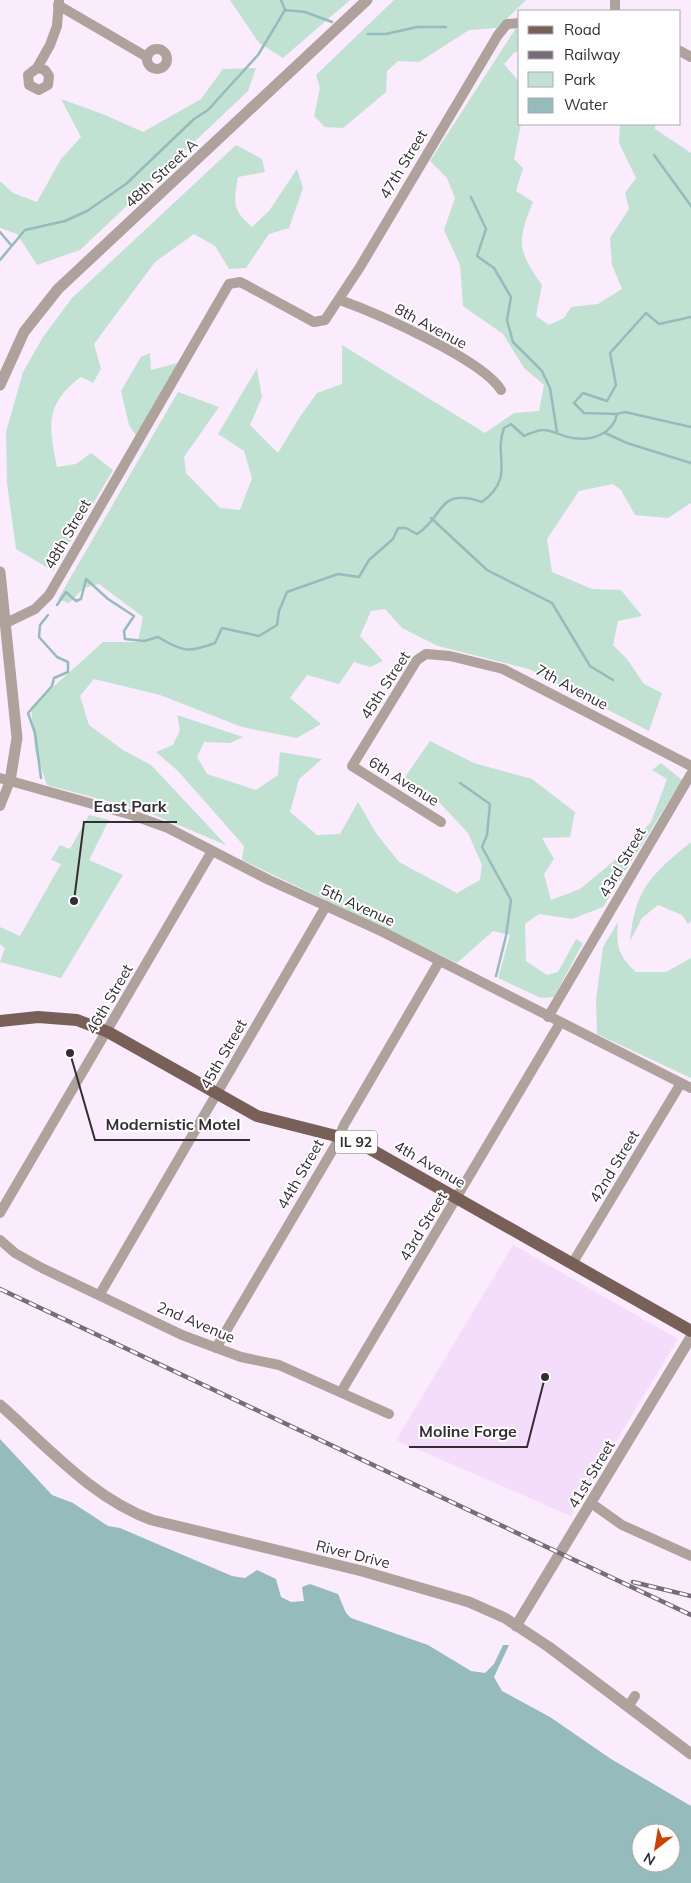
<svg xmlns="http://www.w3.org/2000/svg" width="691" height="1883" font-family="Mulish,sans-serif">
<rect width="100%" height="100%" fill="#faebfd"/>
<polygon fill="#f4ddfa" points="513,1245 678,1339 571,1516 396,1440"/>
<g fill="#c1e2d2">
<polygon points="230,0 350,0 283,58 259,43"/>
<polygon points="394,0 526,0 497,28 469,30 419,62 398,61 387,71 386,92 343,128 325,127 314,116 320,88 316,75"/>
<path d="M516 28 520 30V51L514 53 504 64 520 83 521 124 514 159 523 168 516 191 533 202C517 241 517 250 542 285L536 316 549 325 564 318 571 307 598 304 622 289 612 265 610 238 629 209 625 193 636 178 619 143 620 124H655V129L691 153V503L668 518 635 515 621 490 613 484 579 491 547 539 552 572 592 589 621 590 642 616 618 621 613 645 627 659 644 684 662 693 649 731 529 669 438 646 402 628 385 609 371 611 360 636 383 661 370 667 354 662 339 684 307 675 290 698 321 724 297 738 242 727 160 695 94 679 80 696 89 725 123 750 151 765 226 845 145 811 47 785 35 750 31 707 103 642H138L143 617 99 584 84 588 69 603 58 599 178 392 219 407 184 457 186 473 220 508 240 510 252 478 244 451 218 434 257 368 262 397 250 425 278 453 299 418 317 393 342 384V345L485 433 514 413 539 411 544 385 524 368 503 334 463 306 460 265 444 230 455 198 447 178 430 161Z"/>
<polygon points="256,68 248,91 80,250 37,265 17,234 0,228 0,181 13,193 37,202 61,159 81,137 61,99 105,115 143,132 201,99 223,69"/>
<path d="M236 145 262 159 265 172 238 177C234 202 231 209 252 227L269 211 297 169 303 188 289 228 269 234 246 268 229 269 215 246 194 234 155 262 94 344 101 369 93 383 81 377C44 404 49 427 57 467L76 464 91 453 113 470 53 571 16 549 7 483 6 432 23 372 43 337 72 298Z"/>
<polygon points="150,353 151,370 178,363 136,436 129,425 121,391 141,357"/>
<polygon points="177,715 243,737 230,743 204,742 197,757 207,774 256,790 278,775 280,752 322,759 299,779 290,812 317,835 340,834 358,802 376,833 399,862 457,893 480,880 482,865 468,833 438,801 405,777 430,741 474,763 532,779 575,812 570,837 542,838 554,859 544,874 551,900 580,889 615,860 651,822 667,779 652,770 661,763 682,780 603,907 572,919 539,914 525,924 526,961 547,975 558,972 576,939 583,943 554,997 541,998 498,978 510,935 493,931 457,963 242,860 244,846 178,771 156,752 173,745 180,730"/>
<polygon points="89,815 109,820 89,860 123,875 61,978 0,962 5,948 0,944 0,927 20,936 61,864 51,860 60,845 70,849"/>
<path d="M691 842V921L688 924 682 915 658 905 642 918 630 941C635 888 652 874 691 842Z"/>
<path d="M618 922C616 946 618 955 636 972H666L691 958V1078L597 1034 596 1000 603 947Z"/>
</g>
<path fill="#95bbbd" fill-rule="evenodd" d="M0 1439 52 1495 73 1503 108 1526 120 1528 232 1576 245 1578 257 1570 276 1579 281 1597 291 1602 304 1601 302 1587 310 1584 338 1594 346 1613 351 1618 428 1645 471 1671 485 1673 494 1664 503 1645H509L494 1677 502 1691 550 1717 611 1759 691 1806V1883H0ZM641 1833H671V1863H641Z"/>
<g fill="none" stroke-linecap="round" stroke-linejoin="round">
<g stroke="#95bbbd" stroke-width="2.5">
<polyline points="285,10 305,12 332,22"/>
<polyline points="368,34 386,34 417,27 446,27"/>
<polyline points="654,155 691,206"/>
<polyline points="471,197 486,229 477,256 494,268 511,297 507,320 513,342 542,371 550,388 557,432"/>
<polyline points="0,232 11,245"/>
<polyline points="0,260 25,230 65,221 87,211 126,184 194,119 208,110 258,55 285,10 281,0"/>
<polyline points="617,414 625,412 691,427"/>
<polyline points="605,433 627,443 691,463"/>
<polyline points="431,518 487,570 552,603 590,666 613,680"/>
<path d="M57 605 66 592 76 601 81 599 86 579 108 599 134 616 124 631 125 639 144 641 158 637C183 652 188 653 215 643L222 628 259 636 277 625 279 611 287 592 338 574 359 577 369 560 393 539 398 528H406L417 534C444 518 437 486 482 502 516 477 493 457 504 428L511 424 524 436C529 434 537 430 543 430 553 430 563 437 573 438 592 441 613 434 617 414L584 413 574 403 583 393 607 401 616 385 610 353 646 313 659 324 691 317"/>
<polyline points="41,778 35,733 28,713 52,686 54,678 68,672 68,662 57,657 39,637 40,625 48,615"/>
<polyline points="460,783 490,804 487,835 482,847 511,900 506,936 496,976"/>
</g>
<g stroke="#afa19c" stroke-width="10">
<polyline points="615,0 615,11"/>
<polyline points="58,5 147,57"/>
<circle cx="157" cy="59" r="10"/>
<polyline points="680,51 691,57"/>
<polyline points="37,68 45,70 49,76 48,85 39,90 29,85 28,75 37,68 50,45 57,26 59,0"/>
<path d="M340 300C376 313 482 359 501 390"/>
<polyline points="6,623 35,609 49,595 229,284 240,282 246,285 314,322 325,320 360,267 498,35 507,24 520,23"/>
<polyline points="0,778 132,815 168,828 269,880 383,932 691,1088"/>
<polyline points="0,806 10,781"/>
<polyline points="441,822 352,766 417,660 426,654 450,656 503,669 691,766"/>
<polyline points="548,1017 691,774"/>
<polyline points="0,1213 212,851"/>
<polyline points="0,1240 15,1253 42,1268 182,1335 241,1357 279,1365 389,1414"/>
<polyline points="572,1264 681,1083"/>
<polyline points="100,1294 326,906"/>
<polyline points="216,1348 335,1146 344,1125 439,962"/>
<polyline points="341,1392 560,1023"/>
<polyline points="591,1503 622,1525 691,1556"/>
<polyline points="628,1707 635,1696"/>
</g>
<g stroke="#afa19c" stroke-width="11">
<polyline points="0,385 24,332 58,289 367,0"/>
<polyline points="0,572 17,738 10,781"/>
<path d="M0 1405C48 1447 92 1498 152 1520L362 1571 469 1602 505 1618 549 1647 691 1754"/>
<polyline points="516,1626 691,1337"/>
</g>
<polyline stroke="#785f57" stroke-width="12" points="0,1021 38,1017 77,1020 108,1032 257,1116 356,1141 691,1331"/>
<g stroke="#776d79" stroke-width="4.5">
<g id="rail">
<polyline points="0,1289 691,1615"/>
<polyline points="633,1582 691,1596"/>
</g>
</g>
<use href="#rail" stroke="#fefefe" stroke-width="2.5" stroke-dasharray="8" stroke-linecap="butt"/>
</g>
<g text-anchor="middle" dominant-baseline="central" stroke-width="4" stroke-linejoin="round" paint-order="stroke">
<rect fill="#fefefe" stroke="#716c72" stroke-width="1" x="335" y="1130.5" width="42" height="23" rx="4"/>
<g font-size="14" font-weight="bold" fill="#342d36">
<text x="356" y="1142">IL 92</text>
</g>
<g font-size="15" fill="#342d36" stroke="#fefefe">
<text transform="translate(403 164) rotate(-59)">47th Street</text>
<text transform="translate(161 173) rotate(-43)">48th Street A</text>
<text transform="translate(431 326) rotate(28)">8th Avenue</text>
<text transform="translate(67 534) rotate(-60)">48th Street</text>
<text transform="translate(385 685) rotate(-57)">45th Street</text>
<text transform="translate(572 687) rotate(28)">7th Avenue</text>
<text transform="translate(404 781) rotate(32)">6th Avenue</text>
<text transform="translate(622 862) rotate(-60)">43rd Street</text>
<text transform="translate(358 905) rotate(25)">5th Avenue</text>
<text transform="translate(109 999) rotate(-60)">46th Street</text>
<text transform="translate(223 1054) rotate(-60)">45th Street</text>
<text transform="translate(430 1164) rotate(30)">4th Avenue</text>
<text transform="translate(614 1166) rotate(-59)">42nd Street</text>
<text transform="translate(300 1174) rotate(-60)">44th Street</text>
<text transform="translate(423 1226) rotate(-59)">43rd Street</text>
<text transform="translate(196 1322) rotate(23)">2nd Avenue</text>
<text transform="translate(591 1474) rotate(-59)">41st Street</text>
<text transform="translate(353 1554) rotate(14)">River Drive</text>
</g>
</g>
<path fill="none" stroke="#342d36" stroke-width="2" d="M74 901L84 822H177M70 1053L95 1140H250M545 1377L527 1447H409"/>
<g fill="#342d36" stroke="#fefefe" stroke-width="2">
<circle cx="74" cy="901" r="5"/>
<circle cx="70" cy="1053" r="5"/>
<circle cx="545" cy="1377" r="5"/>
</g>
<g font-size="16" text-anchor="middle" font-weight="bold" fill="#342d36" stroke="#fefefe" stroke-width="4" stroke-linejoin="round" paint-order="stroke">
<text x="130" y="812">East Park</text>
<text x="173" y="1130">Modernistic Motel</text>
<text x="468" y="1437">Moline Forge</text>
</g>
<rect x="518" y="10" width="162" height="115" fill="#fefefe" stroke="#adaaae"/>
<rect x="528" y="26" width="25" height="8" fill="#785f57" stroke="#adaaae"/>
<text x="564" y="35" font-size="15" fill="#342d36">Road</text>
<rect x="528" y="51" width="25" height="8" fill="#776d79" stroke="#adaaae"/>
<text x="564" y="60" font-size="15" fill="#342d36">Railway</text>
<rect x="528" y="72" width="25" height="15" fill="#c1e2d2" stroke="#adaaae"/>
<text x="564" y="85" font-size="15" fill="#342d36">Park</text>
<rect x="528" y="98" width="25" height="15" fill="#95bbbd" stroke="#adaaae"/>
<text x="564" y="110" font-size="15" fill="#342d36">Water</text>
<g transform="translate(656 1848) rotate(211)"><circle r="24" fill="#fefefe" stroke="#adaaae"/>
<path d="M0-4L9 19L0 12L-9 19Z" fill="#ca4403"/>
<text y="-8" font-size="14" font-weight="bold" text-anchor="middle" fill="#342d36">N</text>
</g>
</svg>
